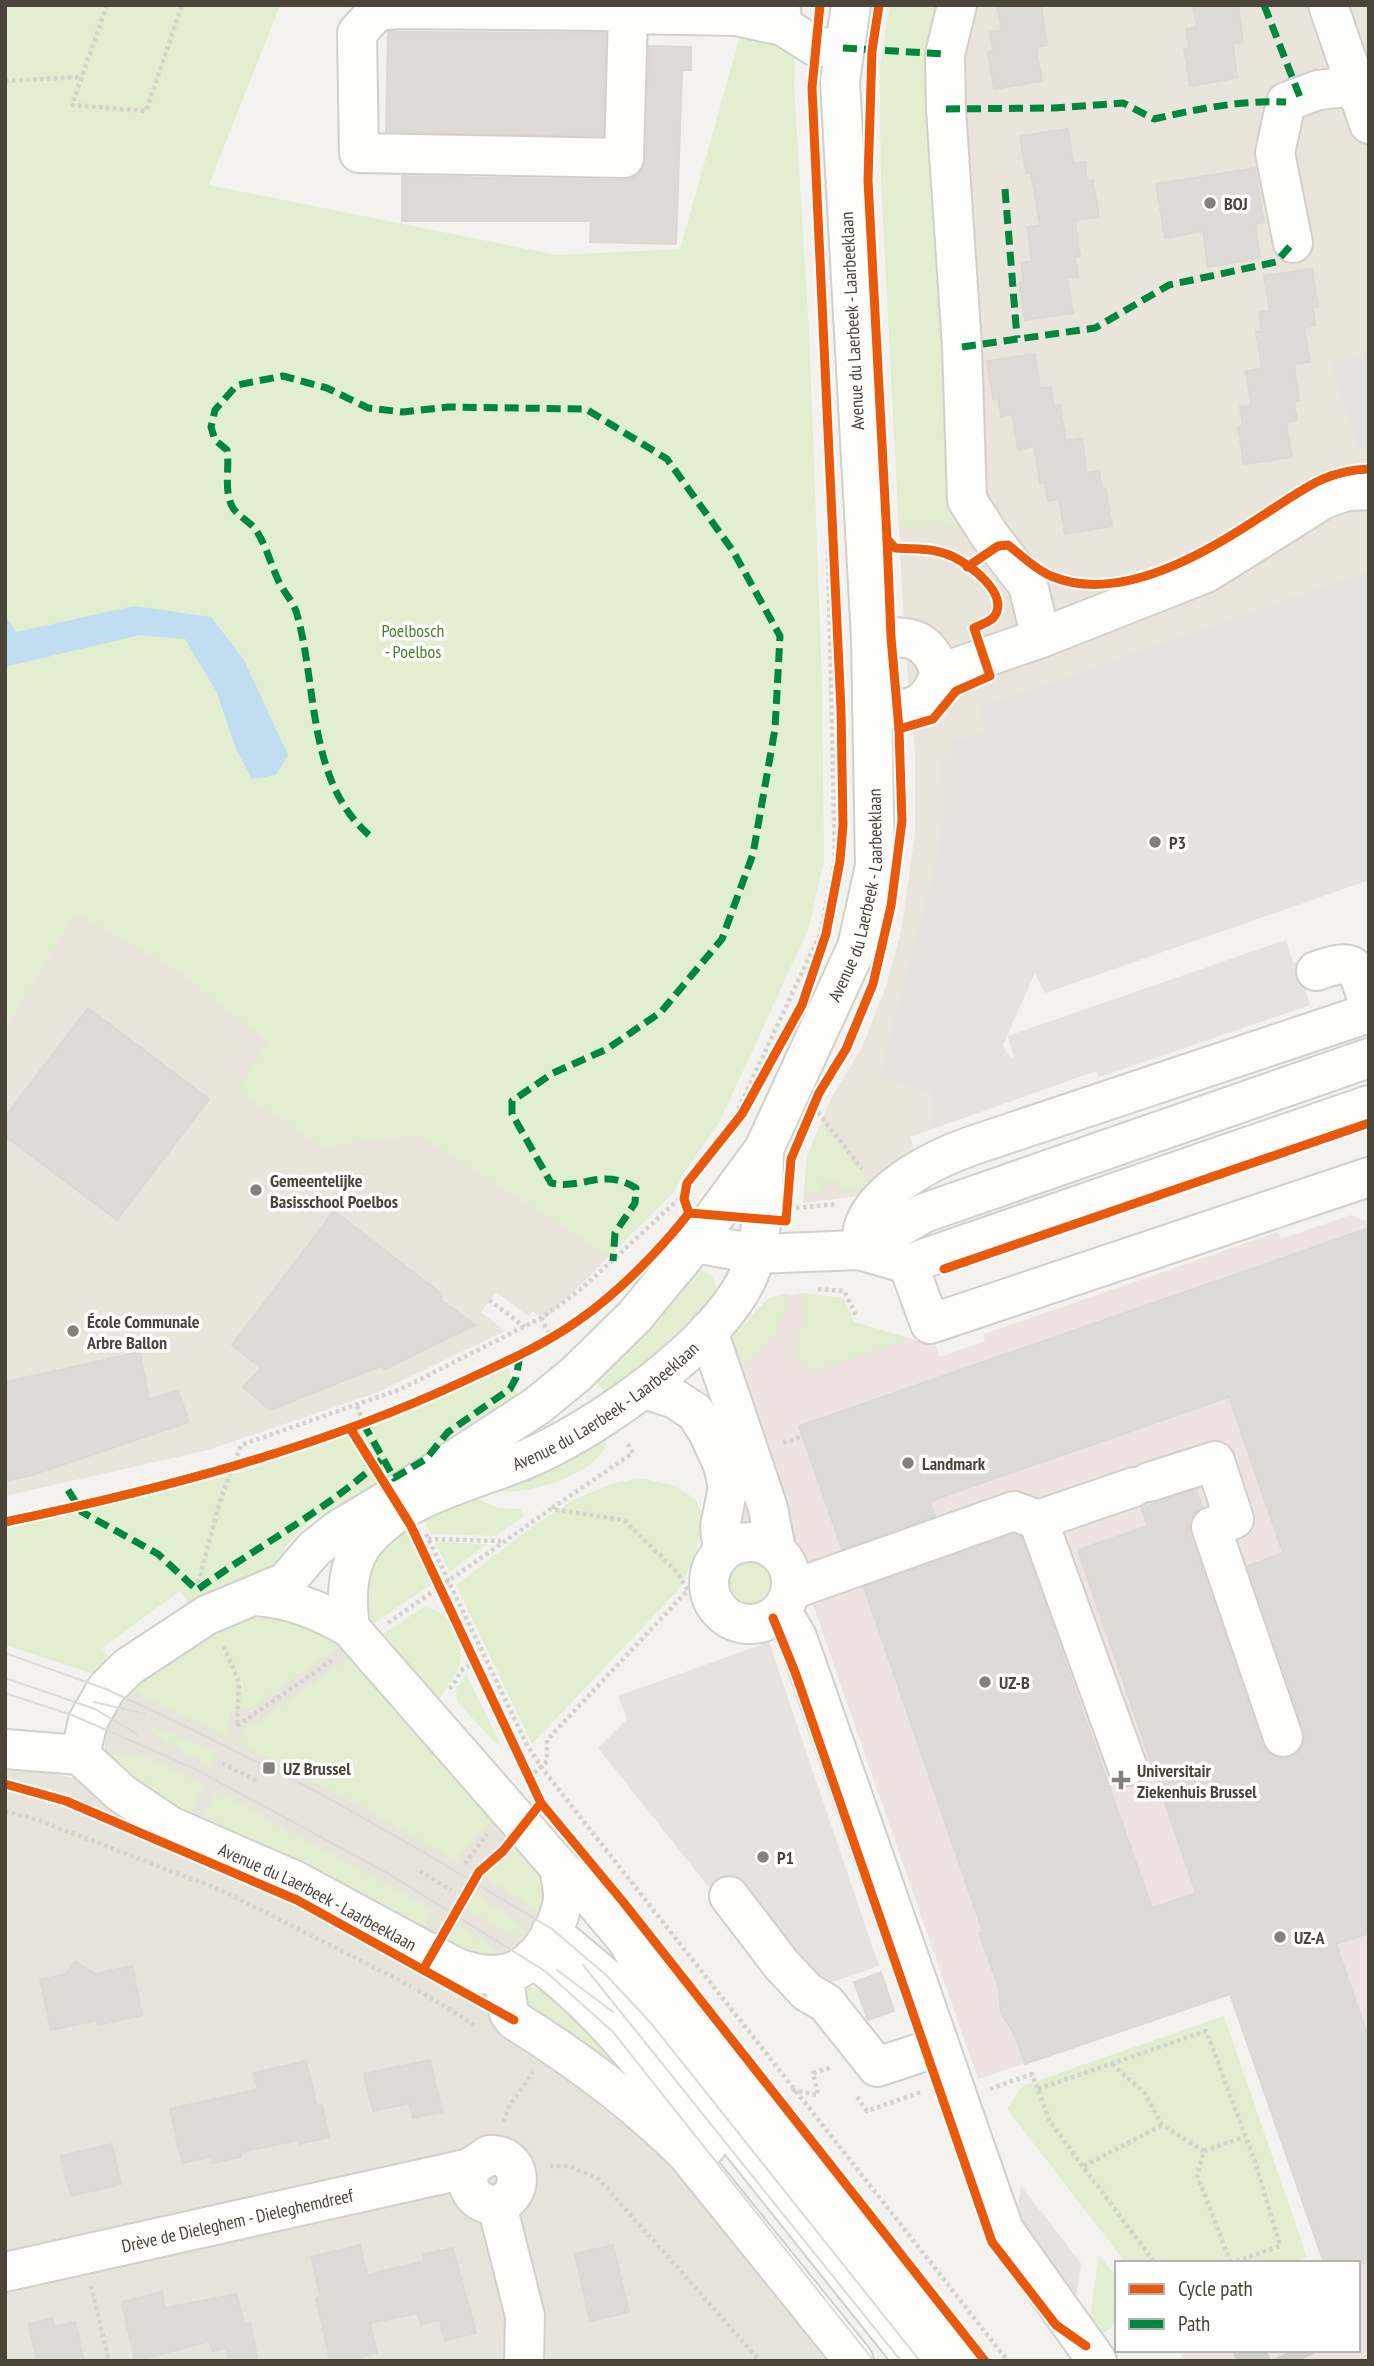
<svg xmlns="http://www.w3.org/2000/svg" width="1374" height="2366" font-family="'PT Sans Narrow',sans-serif">
<rect width="100%" height="100%" fill="#f4f2ee"/>
<g fill="#e7e4dc">
<polygon points="334,1636 498,1812 546,1898 528,1942 495,1964 186,1822 105,1755 105,1726 134,1677"/>
<polygon points="5,1771 51,1773 77,1779 480,1993 490,2009 656,2136 843,2361 5,2361"/>
</g>
<g fill="#eae5da">
<polygon points="890,5 1369,5 1369,880 1045,993 1035,973 1003,1043 1005,1052 1014,1059 1008,1036 1286,940 1293,963 1319,955 1327,981 1305,989 1310,1005 1099,1077 1096,1071 910,1137 917,1158 874,1194 803,1203 807,1157 832,1096 862,1048 886,986 901,932 915,833 915,752 905,646 881,178 880,68"/>
<polygon points="76,912 174,968 269,1042 238,1091 321,1146 418,1134 610,1256 544,1320 533,1311 528,1316 496,1292 481,1312 505,1331 376,1393 208,1450 5,1496 5,1028"/>
</g>
<polygon fill="#eee3df" points="1351,1215 1363,1221 1369,1219 1369,2361 1183,2361 1180,2350 1358,2350 1358,2263 1224,1977 1203,2003 978,2079 813,1605 806,1571 797,1554 780,1540 733,1530 722,1347 769,1298 802,1293 843,1298 854,1322 922,1342 933,1338 940,1357 985,1341 984,1334 1278,1232 1281,1239"/>
<g fill="#e1eecf">
<polygon points="5,5 280,5 209,185 557,255 680,249 743,26 795,46 794,87 809,330 822,682 824,861 808,930 719,1123 683,1174 675,1191 610,1256 418,1134 321,1146 237,1091 269,1042 174,968 76,912 5,1028"/>
<polygon points="890,5 945,5 934,52 958,526 899,527 881,178 880,68"/>
<polygon points="822,1122 868,1181 863,1187 841,1189 839,1181 820,1183 821,1191 804,1193 807,1157"/>
<polygon points="698,1269 713,1276 717,1291 716,1301 612,1399 588,1375"/>
<path d="M787 1293C785 1326 769 1350 739 1365L722 1347 769 1298Z"/>
<path d="M802 1293 843 1298 854 1322 911 1339 818 1370C789 1368 796 1347 801 1328 803 1316 803 1304 802 1293Z"/>
<polygon points="508,1368 517,1395 455,1433 442,1446 351,1506 329,1510 309,1522 289,1542 275,1567 193,1608 180,1591 102,1648 107,1655 102,1677 5,1645 5,1529 239,1473 387,1421"/>
<path d="M604 1428C606 1436 608 1442 604 1449 591 1476 523 1497 496 1490Z"/>
<path d="M645 1479 676 1486 696 1500 701 1512 702 1529 692 1562 678 1590 532 1744 456 1585C505 1549 582 1478 645 1479Z"/>
<polygon points="463,1493 498,1508 521,1509 523,1517 495,1536 431,1534 421,1514"/>
<polygon points="403,1525 432,1584 367,1628 364,1603 372,1555"/>
<polygon points="435,1542 487,1544 449,1572"/>
<circle cx="750" cy="1583" r="28"/>
<path d="M424 1607C451 1609 469 1647 457 1671 451 1684 440 1696 432 1708L374 1640Z"/>
<polygon points="244,1614 276,1614 343,1644 249,1709 230,1712 227,1736 124,1687"/>
<polygon points="354,1654 498,1812 455,1860 369,1811 240,1743 241,1729 259,1722"/>
<polygon points="466,1674 501,1745 494,1742 457,1701 456,1689"/>
<polygon points="152,1727 217,1752 210,1767 153,1733"/>
<polygon points="123,1754 148,1758 204,1784 186,1822 105,1755"/>
<polygon points="217,1791 433,1910 419,1935 199,1828"/>
<path d="M519 1835C539 1860 544 1882 544 1914L482 1876 507 1853Z"/>
<polygon points="474,1893 521,1925 523,1934 513,1936 466,1909"/>
<polygon points="457,1925 509,1957 504,1960 443,1948"/>
<polygon points="525,1985 557,1996 687,2141 522,2016 520,1990"/>
<polygon points="1224,2016 1307,2257 1291,2263 1126,2263 1007,2109 1022,2086"/>
<polygon points="1099,2255 1117,2278 1117,2323 1096,2339 1090,2317"/>
</g>
<g fill="#e6e3df">
<polygon points="1369,352 1369,448 1359,451 1331,364"/>
<polygon points="1369,571 1369,880 1045,993 1035,973 1003,1045 1008,1056 1016,1059 1008,1036 1286,940 1293,963 1319,955 1327,981 1305,989 1310,1005 1099,1077 1096,1071 931,1129 932,1092 879,1078 937,857 945,807 940,761 953,760 952,738 967,738 985,731 978,708"/>
<polygon points="769,1642 879,1966 818,1987 798,1999 598,1748 627,1719 618,1696"/>
<polygon points="1021,2186 1081,2263 1077,2296 1016,2218"/>
</g>
<polygon fill="#c0ddf1" points="134,606 211,617 244,660 288,755 276,775 252,779 236,749 217,693 185,639 140,635 5,667 5,616 17,632"/>
<g fill="#dedbd6" stroke="#dcd9d4" stroke-width="2">
<polygon points="997,5 1041,5 1047,45 1036,47 1042,81 994,89 988,52 993,51 990,32 1002,30"/>
<polygon points="1193,5 1238,5 1243,42 1233,44 1237,78 1190,86 1184,49 1189,48 1186,29 1197,27"/>
<polygon points="388,32 606,33 603,136 386,132"/>
<polygon points="649,46 691,47 691,70 682,70 676,244 590,242 591,221 402,221 402,176 624,180 635,177 643,169 646,159"/>
<polygon points="1068,129 1073,163 1085,162 1087,181 1093,180 1099,217 1075,220 1080,256 1075,257 1078,277 1067,278 1073,313 1025,320 1019,283 1024,282 1021,263 1032,261 1027,227 1040,225 1031,173 1026,173 1020,136"/>
<polygon points="1255,168 1264,222 1255,224 1260,258 1208,267 1203,231 1165,238 1156,184"/>
<polygon points="1312,269 1318,306 1313,307 1315,325 1304,328 1310,362 1294,364 1299,400 1294,402 1297,420 1286,422 1292,457 1244,464 1238,427 1243,426 1240,407 1251,406 1246,371 1262,368 1256,332 1262,332 1259,312 1270,311 1264,276"/>
<polygon points="1035,354 1040,388 1051,387 1054,406 1060,405 1066,441 1082,438 1087,473 1099,471 1102,490 1106,489 1112,526 1065,534 1059,499 1048,501 1045,482 1040,483 1034,446 1018,450 1012,414 1001,417 998,397 993,399 987,361"/>
<polygon points="88,1008 209,1099 117,1220 5,1136 5,1117"/>
<polygon points="334,1211 443,1295 440,1299 475,1325 385,1369 381,1366 270,1410 243,1387 261,1368 232,1345"/>
<polygon points="1369,1228 1369,1933 1336,1944 1369,2040 1369,2263 1324,2263 1230,1994 1025,2064 1014,2033 1001,2013 999,1988 979,1933 983,1932 864,1587 1014,1534 1021,1537 1152,1908 1196,1893 1078,1550 1148,1526 1141,1508 1196,1490 1202,1507 1189,1519 1190,1534 1262,1744 1268,1753 1278,1758 1289,1758 1299,1752 1304,1742 1304,1730 1248,1566 1283,1553 1229,1397 930,1501 935,1516 842,1549 799,1426"/>
<polygon points="140,1352 149,1400 178,1390 189,1422 32,1475 5,1481 5,1382"/>
<polygon points="75,1961 95,1974 132,1966 142,2015 98,2025 97,2020 51,2030 40,1980 66,1974"/>
<polygon points="881,1972 894,2011 868,2020 854,1982"/>
<polygon points="430,2060 442,2112 413,2118 410,2103 373,2111 364,2074"/>
<polygon points="306,2061 317,2106 322,2105 329,2137 299,2144 299,2140 240,2152 241,2157 213,2163 211,2157 182,2163 170,2109 258,2089 254,2073"/>
<polygon points="112,2144 121,2184 71,2196 61,2156"/>
<polygon points="360,2245 367,2275 424,2261 423,2254 453,2248 476,2333 445,2340 440,2320 421,2324 418,2313 370,2323 377,2353 360,2357 361,2361 330,2361 316,2299 320,2296 311,2257"/>
<polygon points="613,2245 629,2312 590,2321 575,2254"/>
<polygon points="162,2292 165,2308 237,2294 244,2324 250,2323 258,2361 229,2361 226,2348 212,2351 210,2341 135,2361 122,2302"/>
<polygon points="52,2318 54,2327 75,2322 84,2361 37,2361 29,2324"/>
</g>
<g fill="none" stroke-linecap="round" stroke-linejoin="round">
<g stroke="#d2cfca" stroke-width="38" stroke-dasharray="38 19" stroke-linecap="butt">
<polyline points="1293,2350 1298,2361"/>
<polyline points="1236,2361 1267,2350"/>
</g>
<g stroke="#d2d0cb" stroke-width="42">
<g id="minor">
<polyline points="780,5 783,26 816,47 843,48"/>
<polyline points="957,5 945,54 946,109 962,347 967,500 990,536 1028,585 1041,638"/>
<polyline points="1328,5 1369,124"/>
<polyline points="628,14 624,158 359,153 357,33 377,11 399,9 604,11 628,14 736,16 783,26"/>
<polyline points="1293,243 1275,153 1286,102 1318,90 1356,86"/>
<path d="M871 638C907 636 928 634 940 673 926 712 909 710 872 709"/>
<polyline points="940,673 1041,638 1206,573 1324,499 1347,491 1369,490"/>
<path d="M1316 971C1360 956 1355 966 1369 1004"/>
<polyline points="695,1243 756,1254 859,1250 908,1264 1369,1105"/>
<path d="M859 1250C861 1241 862 1231 865 1223 881 1186 936 1158 971 1146L1369 1013"/>
<polyline points="859,1250 924,1213 1369,1058"/>
<polyline points="908,1264 930,1324 1369,1177"/>
<polyline points="708,1331 768,1508 776,1550"/>
<polyline points="644,1389 675,1399 695,1412 708,1432 723,1465 728,1487 720,1527 723,1551"/>
<polyline points="1149,1482 1215,1461 1234,1519 1211,1527 1283,1737"/>
<polyline points="1038,1520 1134,1487"/>
<circle cx="750" cy="1583" r="41"/>
<polyline points="791,1590 1014,1511 1038,1520 1127,1766"/>
<path d="M255 1596C290 1598 320 1610 350 1628L559 1867 595 1902 627 1940 644 1970 955 2361"/>
<polyline points="781,1610 797,1637 808,1668 1004,2230 1097,2361"/>
<path id="s1" d="M350 1628C346 1599 346 1565 365 1541 404 1495 470 1482 524 1460 592 1432 720 1344 749 1274 765 1234 763 1192 764 1149"/>
<path id="s2" d="M5 1749 80 1755 121 1793 170 1826 296 1881 455 1967C470 1973 487 1977 504 1974 534 1969 556 1933 562 1905 565 1893 561 1879 559 1867"/>
<path id="s3" d="M80 1755 88 1721 106 1689 128 1667 207 1615 286 1582 314 1549 338 1530 440 1469 537 1406 576 1374 635 1316 695 1243 764 1149 857 947 875 866 871 638 840 81 851 5"/>
<polyline points="729,1896 781,1964 807,1992 826,2003 877,2067 938,2047"/>
<polyline points="551,1932 605,1977 647,2025 915,2361"/>
<path d="M533 1958C604 2010 653 2078 707 2146"/>
<path d="M503 1974 509 2013 514 2020C575 2058 636 2103 687 2154L854 2361"/>
<polyline points="497,2205 525,2316 524,2361"/>
<path id="s4" d="M5 2272 470 2168 489 2155C522 2153 527 2195 497 2205 475 2205 463 2188 470 2168"/>
</g>
</g>
<g stroke="#d3d2cc" stroke-width="4.5" stroke-dasharray="3.5 3.5" stroke-linecap="butt">
<polyline points="107,5 72,105 146,111 182,5"/>
<polyline points="5,81 80,77"/>
<polyline points="818,1112 862,1169"/>
<polyline points="796,1208 836,1204"/>
<polyline points="818,1289 844,1291 857,1317"/>
<polyline points="489,1300 525,1327"/>
<polyline points="541,1318 548,1332"/>
<polyline points="357,1406 363,1423"/>
<polyline points="783,1443 803,1436"/>
<polyline points="552,1508 633,1453 627,1443"/>
<polyline points="426,1534 526,1743 541,1767 1008,2361"/>
<polyline points="428,1539 501,1541"/>
<polyline points="198,1583 220,1501 241,1445 401,1389 541,1318 579,1291 680,1198 685,1181 729,1129 820,934 835,862 828,551"/>
<polyline points="388,1623 551,1509 624,1520 676,1571 688,1590 547,1740 547,1761 528,1779"/>
<polyline points="224,1646 239,1682 237,1725"/>
<polyline points="450,1689 463,1669 469,1666"/>
<polyline points="237,1726 334,1659"/>
<polyline points="222,1763 259,1782"/>
<polyline points="5,1811 38,1820 223,1891 411,1986"/>
<polyline points="465,1864 487,1834"/>
<polyline points="420,1871 451,1890"/>
<polyline points="418,1990 476,2026"/>
<polyline points="1112,2064 1144,2092 1162,2125 1204,2151 1197,2175 1231,2263"/>
<polyline points="990,2089 1032,2074 1050,2122 1155,2263"/>
<polyline points="1038,2089 1206,2031 1256,2164 1280,2246 1231,2263"/>
<polyline points="792,2090 818,2095 813,2073 832,2067"/>
<polyline points="857,2097 867,2111 921,2092"/>
<polyline points="504,2122 508,2108 533,2072"/>
<polyline points="1204,2151 1244,2137"/>
<polyline points="550,2166 569,2166 599,2179 760,2361"/>
<polyline points="1084,2166 1162,2125"/>
<polyline points="91,2286 109,2361"/>
</g>
<use href="#minor" stroke="#fdfdfc" stroke-width="38"/>
<g stroke="#dbdbda" stroke-width="2">
<polyline points="5,1653 106,1689 187,1727 321,1794 425,1853 552,1929 607,1976 650,2022 920,2361"/>
<polyline points="5,1678 95,1709 137,1734"/>
<polyline points="5,1693 72,1715 195,1769 389,1874 545,1971 613,2032 874,2361"/>
<polyline points="94,1702 145,1714"/>
<polyline points="583,1965 901,2361"/>
<polyline points="557,1970 613,2012"/>
</g>
<g stroke="#00873e" stroke-width="7" stroke-dasharray="14 7" stroke-linecap="butt">
<polyline points="1264,5 1300,97"/>
<polyline points="843,48 945,54"/>
<path d="M946 109 1054 108 1123 103 1154 119C1197 109 1241 100 1286 102"/>
<polyline points="1005,189 1017,338"/>
<polyline points="962,347 1095,328 1169,285 1276,262 1293,243"/>
<path d="M369 835C306 780 318 684 296 611 292 601 285 593 280 584 271 566 267 547 256 530 250 522 238 516 233 508 223 491 230 468 227 450L215 440 211 427 215 410 237 385 283 376 327 388 368 408 403 412 448 407 586 409 667 459 733 551 780 636 775 729 753 854 722 939 661 1012 607 1049 553 1073 512 1101V1114L551 1183C584 1190 602 1167 636 1188L635 1203 615 1233 613 1261"/>
<polyline points="363,1423 394,1478 426,1459 448,1432 510,1389 516,1378 520,1355"/>
<path d="M68 1490 82 1512 158 1554 197 1590C259 1545 326 1511 382 1459"/>
</g>
<g stroke="#fff" stroke-width="13">
<g id="cycleway">
<polyline points="887,539 891,637 899,729"/>
<path d="M967 567 998 546 1008 545C1021 555 1036 570 1051 576 1122 606 1212 549 1268 512 1303 490 1326 470 1369 469"/>
<path d="M689 1213 786 1221 791 1159 819 1093 846 1049 873 984 891 906 902 821 899 729 933 719 956 691 990 676 974 628C980 625 989 622 993 618 1013 595 967 562 949 555 932 548 913 549 895 548L887 539 868 180 872 51 879 5"/>
<polyline points="689,1213 684,1199 687,1183 742,1114 802,1005 826,934 840,861 843,825 841,710 812,88 820,5"/>
<polyline points="944,1269 1369,1123"/>
<polyline points="350,1428 411,1526 541,1803 624,1903 985,2361"/>
<path d="M5 1522C163 1489 320 1448 466 1380 505 1362 544 1345 579 1320 619 1292 659 1251 689 1213"/>
<polyline points="773,1618 795,1672 992,2242 1056,2325 1086,2346"/>
<polyline points="5,1784 66,1801 297,1900 514,2020"/>
<polyline points="424,1968 479,1872 503,1851 541,1803"/>
</g>
</g>
<use href="#cycleway" stroke="#e8590c" stroke-width="9"/>
</g>
<g fill="#868178" stroke="#fff" stroke-width="2.5">
<circle cx="1210" cy="203" r="7"/>
<circle cx="1155" cy="842" r="7"/>
<circle cx="256" cy="1190" r="7"/>
<circle cx="73" cy="1331" r="7"/>
<circle cx="908" cy="1463" r="7"/>
<circle cx="985" cy="1682" r="7"/>
<rect x="262" y="1761" width="14" height="14" rx="3.5"/>
<path d="M1117.5 1769.5h7v7h7v7h-7v7h-7v-7h-7v-7h7z"/>
<circle cx="763" cy="1857" r="7"/>
<circle cx="1280" cy="1937" r="7"/>
</g>
<g text-anchor="middle" dominant-baseline="central" stroke-width="7" stroke-linejoin="round" paint-order="stroke">
<g font-size="18" font-weight="bold" fill="#4b4439" stroke="#fff" text-anchor="start">
<text x="1224" y="203">BOJ</text>
<text x="1169" y="842">P3</text>
<text x="270" y="1180">Gemeentelijke<tspan x="270" dy="21">Basisschool Poelbos</tspan></text>
<text x="87" y="1321">École Communale<tspan x="87" dy="21">Arbre Ballon</tspan></text>
<text x="922" y="1463">Landmark</text>
<text x="999" y="1682">UZ-B</text>
<text x="283" y="1768">UZ Brussel</text>
<text x="1137" y="1770">Universitair<tspan x="1137" dy="21">Ziekenhuis Brussel</tspan></text>
<text x="777" y="1857">P1</text>
<text x="1294" y="1937">UZ-A</text>
</g>
<g font-size="18" fill="#4b4439" stroke="#fff">
<text transform="translate(852 321) rotate(-93)">Avenue du Laerbeek - Laarbeeklaan</text>
<text stroke="none"><textPath href="#s3" startOffset="1209">Avenue du Laerbeek - Laarbeeklaan</textPath></text>
<text stroke="none"><textPath href="#s1" startOffset="369">Avenue du Laerbeek - Laarbeeklaan</textPath></text>
<text stroke="none"><textPath href="#s2" startOffset="354">Avenue du Laerbeek - Laarbeeklaan</textPath></text>
<text stroke="none"><textPath href="#s4" startOffset="238">Drève de Dieleghem - Dieleghemdreef</textPath></text>
</g>
<g font-size="18" fill="#4a7f2a" stroke="#fff">
<text x="413" y="630">Poelbosch<tspan x="413" dy="21">- Poelbos</tspan></text>
</g>
</g>
<rect width="1374" height="2366" fill="none" stroke="#4b4439" stroke-width="14"/>
<rect x="1115" y="2261" width="245" height="91" fill="#ffffff" stroke="#b7b4b0" stroke-width="2"/>
<rect x="1129" y="2284" width="35" height="10" fill="#e8590c" stroke="#b7b4b0" stroke-width="2"/>
<text x="1178" y="2296" font-size="21" fill="#4b4439">Cycle path</text>
<rect x="1129" y="2319" width="35" height="10" fill="#00873e" stroke="#b7b4b0" stroke-width="2"/>
<text x="1178" y="2331" font-size="21" fill="#4b4439">Path</text>
</svg>
